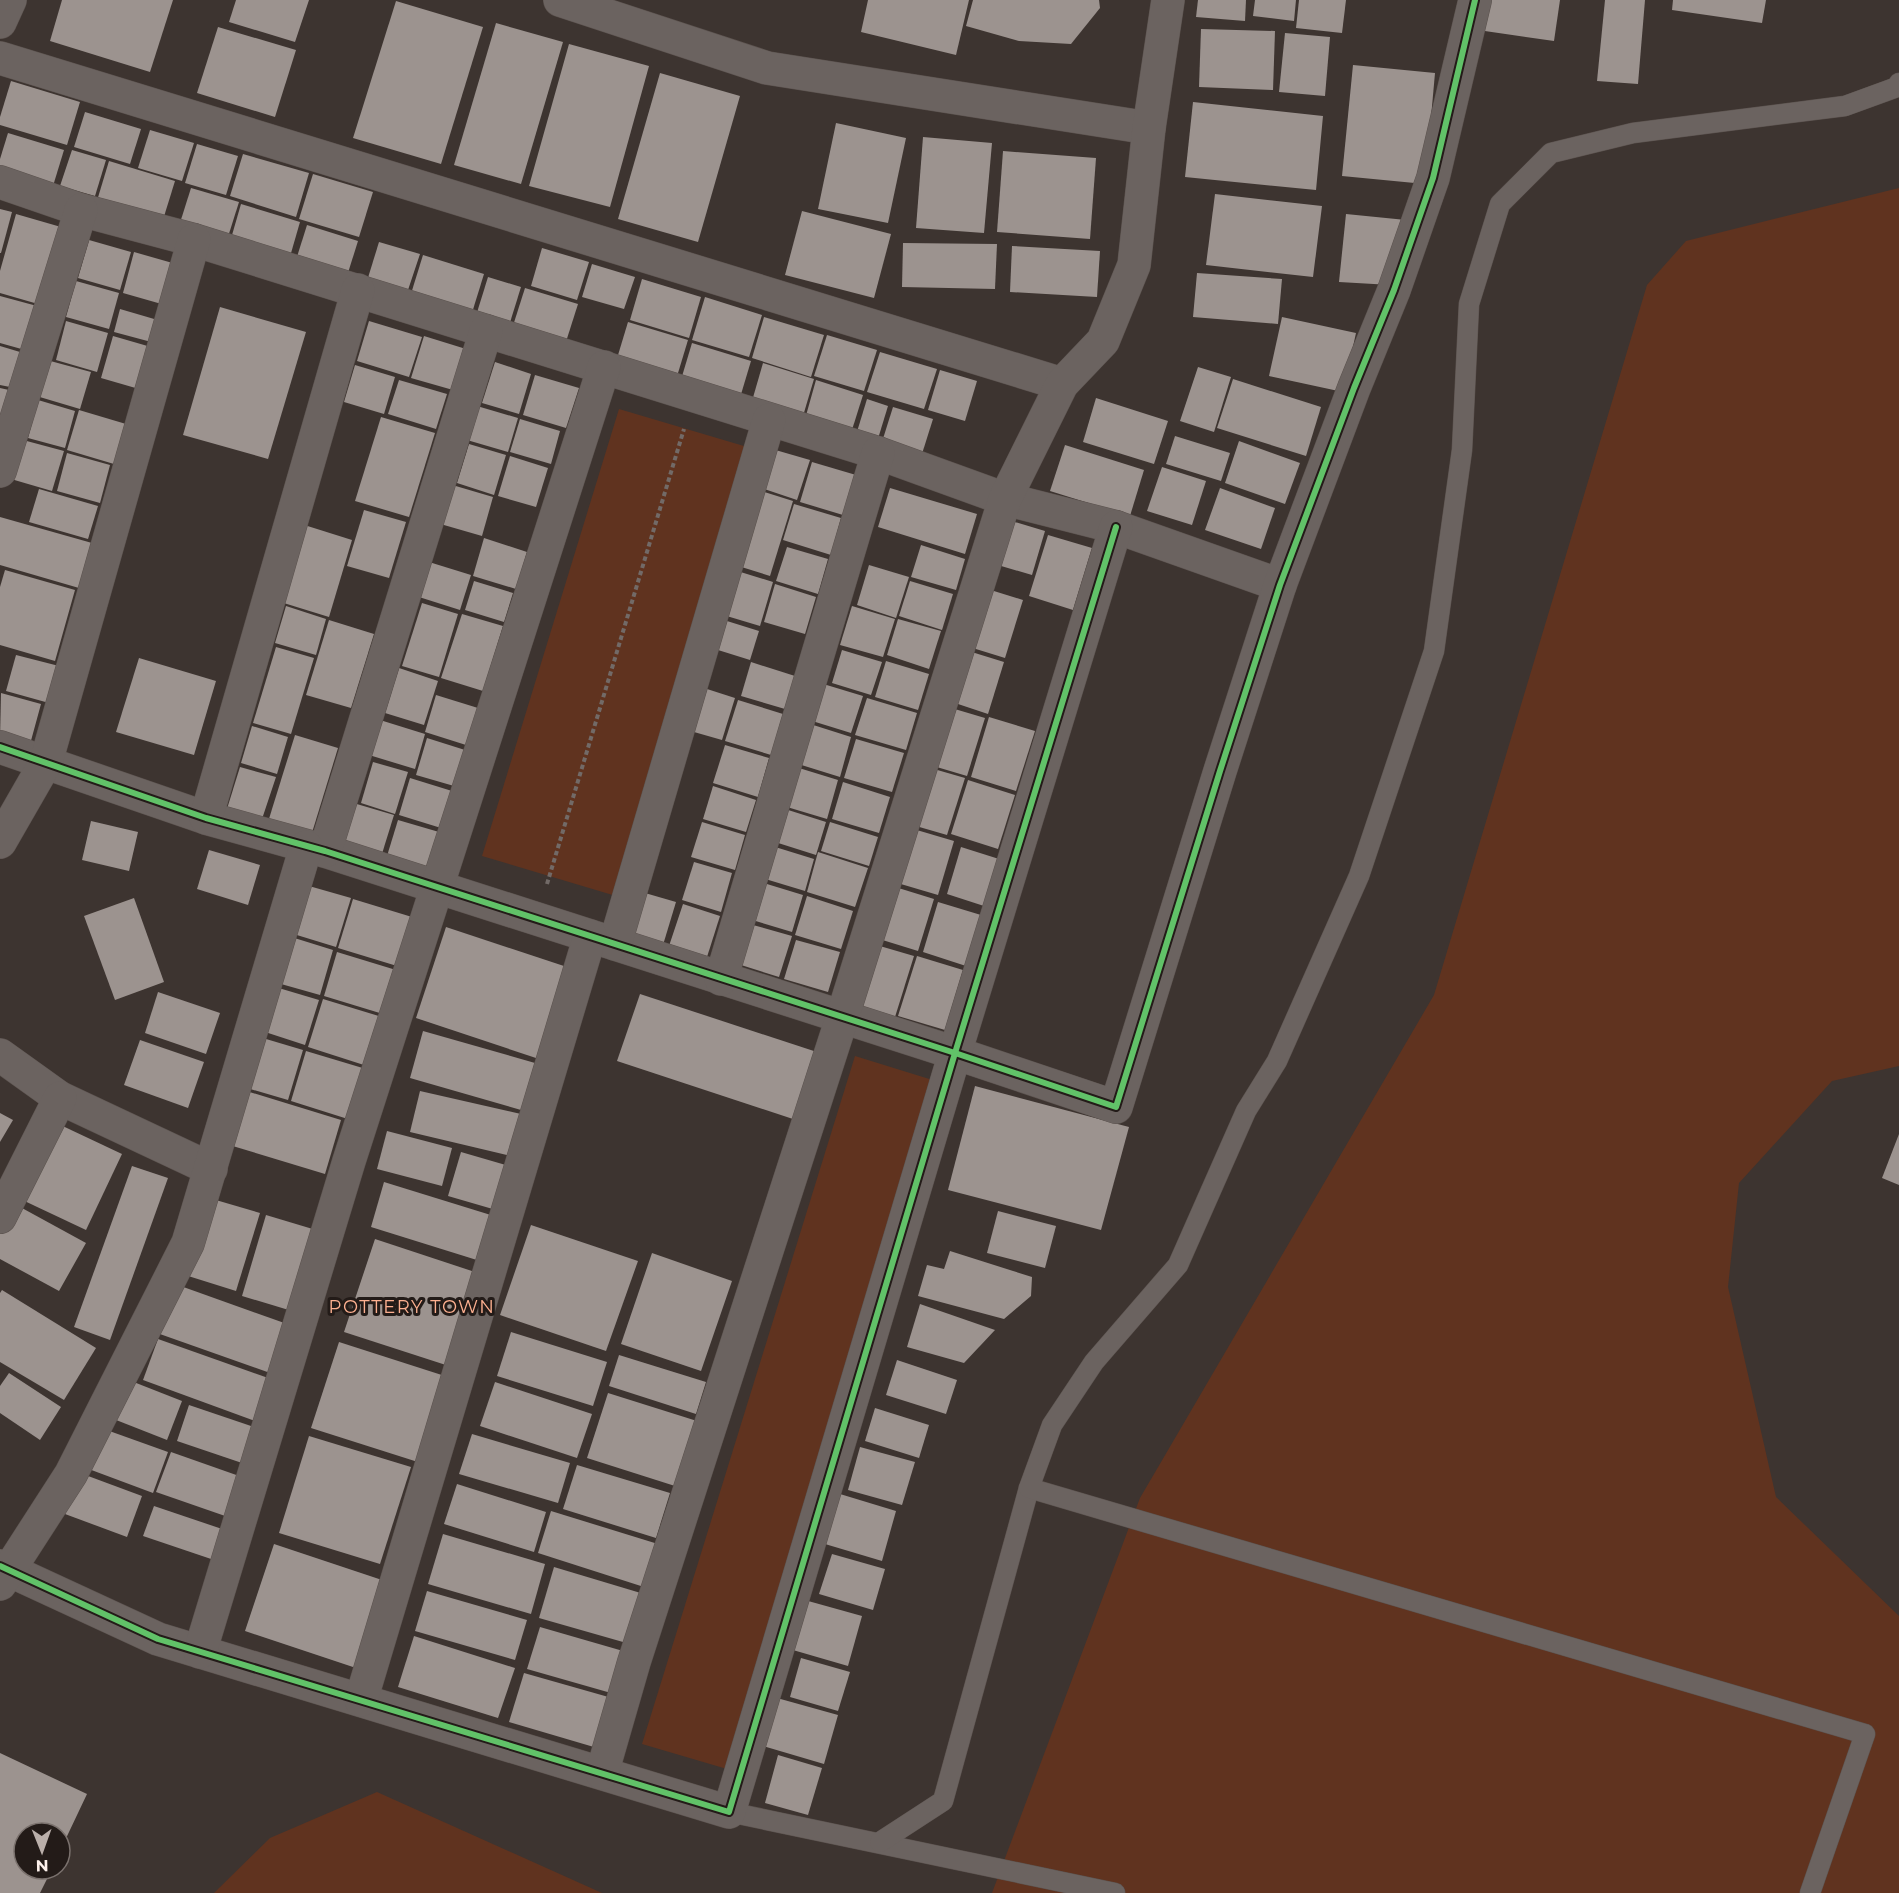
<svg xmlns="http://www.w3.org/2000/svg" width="1899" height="1893" font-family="Montserrat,sans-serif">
<rect width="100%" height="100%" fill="#3d3430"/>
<g fill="#60331f">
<polygon points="1899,188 1899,1066 1832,1081 1739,1183 1728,1287 1776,1497 1899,1616 1899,1893 992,1893 1140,1498 1434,995 1647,285 1686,241"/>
<polygon points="619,409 754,449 616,896 482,856"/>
<polygon points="855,1056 939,1082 727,1769 642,1744"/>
<polygon points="377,1792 602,1893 214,1893 270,1838"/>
</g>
<g fill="#9c938f">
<polygon points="62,0 173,0 150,72 50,41"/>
<polygon points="236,0 309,0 295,42 229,22"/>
<polygon points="868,0 969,0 956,55 861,32"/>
<polygon points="973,0 1099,0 1100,8 1071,44 1019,41 966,26"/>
<polygon points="1198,0 1246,0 1245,21 1196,17"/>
<polygon points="1255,0 1296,0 1294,21 1253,16"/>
<polygon points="1299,0 1346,0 1342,33 1296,28"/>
<polygon points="1482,0 1560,0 1554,41 1478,30"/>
<polygon points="1605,0 1645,0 1638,84 1597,81"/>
<polygon points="1673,0 1766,0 1762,23 1672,10"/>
<polygon points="396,1 483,27 441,164 353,138"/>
<polygon points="496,23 563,42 521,184 454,165"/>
<polygon points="218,27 296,50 275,117 197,93"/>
<polygon points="1201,29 1275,31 1273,90 1199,87"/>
<polygon points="1285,33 1330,37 1325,96 1279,92"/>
<polygon points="569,44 649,66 610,207 529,186"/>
<polygon points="1353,65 1435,73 1425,184 1342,176"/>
<polygon points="660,73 740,96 698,242 618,219"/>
<polygon points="11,81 80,102 67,145 0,125 0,117"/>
<polygon points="1193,102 1323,116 1316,190 1185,177"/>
<polygon points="85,112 141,129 130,164 74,147"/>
<polygon points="836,123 906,138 888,223 818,209"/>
<polygon points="150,130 194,143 182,181 138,168"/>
<polygon points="8,133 64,150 53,186 0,170 0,159"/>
<polygon points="923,137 992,143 984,233 916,228"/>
<polygon points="197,144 238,156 226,195 185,183"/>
<polygon points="72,150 106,160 95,196 60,186"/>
<polygon points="1003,151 1096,158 1090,239 997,232"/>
<polygon points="243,154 309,173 296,217 230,196"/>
<polygon points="109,161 175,181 162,223 96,204"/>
<polygon points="313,174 373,192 359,237 299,219"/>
<polygon points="191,188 239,202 227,240 179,226"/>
<polygon points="1215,194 1322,206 1313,277 1206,265"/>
<polygon points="241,204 300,222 289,260 230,242"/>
<polygon points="0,209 12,212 1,253 0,253"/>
<polygon points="802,211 891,234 874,298 785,275"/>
<polygon points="16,214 61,227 38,304 0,293 0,271"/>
<polygon points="1346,214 1406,220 1391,285 1339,282"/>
<polygon points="307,225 358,241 347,276 296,260"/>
<polygon points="89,240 131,252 120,290 78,278"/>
<polygon points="379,242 420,254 407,293 367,281"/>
<polygon points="903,243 997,244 995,289 902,287"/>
<polygon points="1012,246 1100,251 1097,297 1010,292"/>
<polygon points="542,248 589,262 577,300 531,286"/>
<polygon points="134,252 176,264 165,305 123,293"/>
<polygon points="423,255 484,274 471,316 410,297"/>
<polygon points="592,264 635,277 624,309 582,297"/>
<polygon points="1197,273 1282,279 1278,324 1193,317"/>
<polygon points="488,277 521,287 508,329 475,319"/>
<polygon points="642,279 701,297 689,338 630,320"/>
<polygon points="76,281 119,293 109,329 66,317"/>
<polygon points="525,288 578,304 564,348 511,332"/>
<polygon points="0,296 37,306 25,350 0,343"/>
<polygon points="705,297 762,315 749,357 692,340"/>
<polygon points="220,307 306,332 268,459 183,435"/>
<polygon points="120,309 161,321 155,343 114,332"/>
<polygon points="764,317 824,335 811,377 752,358"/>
<polygon points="1282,317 1356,333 1343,392 1269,376"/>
<polygon points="66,321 108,333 97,372 56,360"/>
<polygon points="369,321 422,337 409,377 357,361"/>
<polygon points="628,322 688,340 675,383 615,365"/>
<polygon points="827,335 877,350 864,391 814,376"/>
<polygon points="113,336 151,347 139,389 101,378"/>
<polygon points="424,336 466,349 453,390 411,378"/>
<polygon points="692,343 751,361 739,401 680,383"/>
<polygon points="0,346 20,352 10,387 0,385"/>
<polygon points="880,352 937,369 924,409 867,392"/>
<polygon points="43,359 91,372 80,409 33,395"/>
<polygon points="495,362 531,374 519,414 482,403"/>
<polygon points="763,363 814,379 803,416 752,401"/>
<polygon points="355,365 395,377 384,414 344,402"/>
<polygon points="1198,367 1231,377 1214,432 1180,421"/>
<polygon points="940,370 977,381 965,421 928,410"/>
<polygon points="535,375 579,388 566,428 523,415"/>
<polygon points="1233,379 1321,407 1306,456 1217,428"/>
<polygon points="399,380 447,394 436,429 388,414"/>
<polygon points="816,380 863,395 851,433 805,419"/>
<polygon points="0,388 9,390 0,417"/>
<polygon points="1096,398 1168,421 1154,464 1083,442"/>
<polygon points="867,399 888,406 877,442 856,435"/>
<polygon points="38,400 75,411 65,448 28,438"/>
<polygon points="477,406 518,418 508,452 467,440"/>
<polygon points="893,407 933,419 921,457 881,445"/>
<polygon points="79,410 126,424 114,464 67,450"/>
<polygon points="381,417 435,433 409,517 355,501"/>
<polygon points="520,419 560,431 551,464 510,452"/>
<polygon points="1175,436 1230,453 1221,481 1166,464"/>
<polygon points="23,440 64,451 52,491 11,479"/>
<polygon points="1239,441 1300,463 1285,504 1225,483"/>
<polygon points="469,444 506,455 494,495 457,483"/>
<polygon points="1065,445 1144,470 1130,516 1050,491"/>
<polygon points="772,449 810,460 797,500 761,488"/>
<polygon points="67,453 110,465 100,503 57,491"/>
<polygon points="510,456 548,468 536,507 498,496"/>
<polygon points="812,462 856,475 843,515 800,502"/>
<polygon points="1162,467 1206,481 1192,525 1147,511"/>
<polygon points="449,484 493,497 482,536 437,523"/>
<polygon points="890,488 977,514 965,554 878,527"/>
<polygon points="1220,488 1275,508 1261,549 1205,530"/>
<polygon points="39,489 98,506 88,539 29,522"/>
<polygon points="758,490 793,501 770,576 735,565"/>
<polygon points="794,504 841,518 831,555 783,540"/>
<polygon points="364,510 406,522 389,578 347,566"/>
<polygon points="0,517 92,543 79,588 0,565"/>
<polygon points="1005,519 1045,531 1032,575 991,563"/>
<polygon points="298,523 352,540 329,617 274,600"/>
<polygon points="1048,535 1092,548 1073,610 1029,596"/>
<polygon points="484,538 527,552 516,589 473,576"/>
<polygon points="921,545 965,559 956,590 911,577"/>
<polygon points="787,547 828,559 818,594 776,581"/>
<polygon points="429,562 471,575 460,610 419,597"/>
<polygon points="869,565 909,577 896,618 857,605"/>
<polygon points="5,570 75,590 55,661 0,645 0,587"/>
<polygon points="734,570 773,582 760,626 720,614"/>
<polygon points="474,581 513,593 504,622 465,610"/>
<polygon points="910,581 953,594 942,630 899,616"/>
<polygon points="775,584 816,597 805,634 764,622"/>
<polygon points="981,587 1023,600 1005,658 963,645"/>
<polygon points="422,603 458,614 439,677 402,666"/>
<polygon points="286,606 326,619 316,655 275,643"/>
<polygon points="852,606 895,619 883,657 840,645"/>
<polygon points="462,614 503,626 483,691 441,678"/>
<polygon points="898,619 941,631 929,669 887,655"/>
<polygon points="329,620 374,634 351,708 306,695"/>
<polygon points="727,621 759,631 750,660 718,650"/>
<polygon points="276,647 314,658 291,734 253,723"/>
<polygon points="962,649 1004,662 988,714 946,700"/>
<polygon points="842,650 882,662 871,695 832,683"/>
<polygon points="16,655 59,666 49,703 6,691"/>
<polygon points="139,658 216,681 194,755 116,732"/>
<polygon points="886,661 929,674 918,710 875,697"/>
<polygon points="751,662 795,676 785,709 741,696"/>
<polygon points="399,668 438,681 424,725 385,713"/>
<polygon points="820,683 863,696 851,733 809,720"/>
<polygon points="707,689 735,698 722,740 694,732"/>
<polygon points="1,693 41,704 29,748 0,740"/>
<polygon points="436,695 478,708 466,745 425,732"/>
<polygon points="867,698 917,713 906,750 855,735"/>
<polygon points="738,700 783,714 771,755 725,741"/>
<polygon points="948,707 985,718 967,776 930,765"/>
<polygon points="989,717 1035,731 1016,791 971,777"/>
<polygon points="380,720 425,734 415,769 369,755"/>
<polygon points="807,723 851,737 840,777 795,763"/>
<polygon points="252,726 288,737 277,774 241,763"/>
<polygon points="295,735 338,748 311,836 268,822"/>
<polygon points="427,738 465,750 454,786 416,775"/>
<polygon points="856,739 904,753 892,792 844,778"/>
<polygon points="725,745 769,758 758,797 713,783"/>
<polygon points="373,762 408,772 395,814 361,803"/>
<polygon points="240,767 276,777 261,822 226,812"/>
<polygon points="927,767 965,778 947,835 909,824"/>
<polygon points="799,768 838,780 827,819 787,807"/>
<polygon points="410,778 452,791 441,828 399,815"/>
<polygon points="968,780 1015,795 998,849 951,834"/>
<polygon points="843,782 890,797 879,833 832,819"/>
<polygon points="713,786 756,800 746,832 703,819"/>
<polygon points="350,802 394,815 381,857 337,844"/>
<polygon points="785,809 826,822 816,855 775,842"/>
<polygon points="398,820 439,832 428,869 387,856"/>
<polygon points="91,821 138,832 129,871 82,860"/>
<polygon points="702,822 745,835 735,870 691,857"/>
<polygon points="830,822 878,837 869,866 821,851"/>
<polygon points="910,828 954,841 938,895 894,882"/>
<polygon points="772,846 814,859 805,891 762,878"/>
<polygon points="961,847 999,859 984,906 947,894"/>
<polygon points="209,850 260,865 248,905 197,889"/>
<polygon points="818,852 868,868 855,907 807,892"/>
<polygon points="694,862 732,873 721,912 682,900"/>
<polygon points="760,882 803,895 792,932 749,919"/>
<polygon points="302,884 351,898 336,947 287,932"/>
<polygon points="892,886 934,899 918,951 876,938"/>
<polygon points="645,893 676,902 663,945 632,935"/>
<polygon points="807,896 853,911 841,949 795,935"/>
<polygon points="134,898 164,982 115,1000 84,916"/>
<polygon points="353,899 412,917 397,966 338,948"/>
<polygon points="938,902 981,915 966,966 923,952"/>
<polygon points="683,904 720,916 707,957 669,946"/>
<polygon points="753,925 792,936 779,977 741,965"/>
<polygon points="446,927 573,969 542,1060 416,1018"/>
<polygon points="288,936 333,950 320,995 274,982"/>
<polygon points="796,940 840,952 828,992 784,979"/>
<polygon points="873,944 914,956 895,1017 854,1005"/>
<polygon points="337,952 396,970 383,1014 324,996"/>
<polygon points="917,956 963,970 945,1030 898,1016"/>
<polygon points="272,986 319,1000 305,1045 259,1030"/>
<polygon points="158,992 220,1013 206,1054 145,1033"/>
<polygon points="640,994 823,1054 799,1121 617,1061"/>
<polygon points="323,999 382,1017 367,1066 308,1047"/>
<polygon points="423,1031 535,1063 521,1110 410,1078"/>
<polygon points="256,1036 303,1050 288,1100 240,1086"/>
<polygon points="140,1040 204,1062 188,1108 124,1085"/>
<polygon points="306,1051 366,1069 351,1120 291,1101"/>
<polygon points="975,1086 1129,1127 1101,1230 948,1190"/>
<polygon points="243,1090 341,1120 325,1174 226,1144"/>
<polygon points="420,1091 521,1114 511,1156 410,1132"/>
<polygon points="0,1113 13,1120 0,1142"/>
<polygon points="52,1121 122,1154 86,1230 16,1197"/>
<polygon points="387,1131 452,1148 442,1186 377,1169"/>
<polygon points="1899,1134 1899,1185 1882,1178"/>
<polygon points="461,1152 516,1168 503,1212 448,1196"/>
<polygon points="132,1166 168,1178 110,1340 74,1327"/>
<polygon points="384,1182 494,1216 480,1261 371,1227"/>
<polygon points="209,1198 260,1213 236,1291 185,1275"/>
<polygon points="11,1202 86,1243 59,1291 0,1259 0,1222"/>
<polygon points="998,1211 1056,1226 1045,1268 987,1253"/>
<polygon points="266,1215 316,1230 292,1311 242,1296"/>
<polygon points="531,1225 638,1261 606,1351 500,1315"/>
<polygon points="375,1239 484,1275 452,1367 344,1332"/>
<polygon points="950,1251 1032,1277 1031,1296 1004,1319 918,1296 927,1265 944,1269"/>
<polygon points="652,1253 732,1281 701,1371 621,1344"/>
<polygon points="175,1284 290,1325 273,1374 157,1333"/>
<polygon points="2,1290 96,1348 64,1400 0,1362 0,1293"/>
<polygon points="920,1304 995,1330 964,1363 907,1347"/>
<polygon points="511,1332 607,1362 593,1406 497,1376"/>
<polygon points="158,1339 271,1379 255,1421 143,1380"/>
<polygon points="339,1342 448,1377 421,1463 311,1428"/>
<polygon points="619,1355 706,1382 696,1414 609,1386"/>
<polygon points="897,1360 957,1380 946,1414 886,1395"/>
<polygon points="9,1373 61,1407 40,1440 0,1413 0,1386"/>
<polygon points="126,1379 182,1401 167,1440 111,1418"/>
<polygon points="495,1382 592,1414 577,1458 480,1426"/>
<polygon points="608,1393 697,1421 675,1486 587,1458"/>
<polygon points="189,1405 254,1427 242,1463 177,1441"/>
<polygon points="875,1408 929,1425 919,1458 865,1441"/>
<polygon points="101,1428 168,1452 153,1493 86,1468"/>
<polygon points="472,1434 570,1463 558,1503 459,1474"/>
<polygon points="309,1436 411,1467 380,1564 279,1533"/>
<polygon points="860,1447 915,1462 902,1505 848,1490"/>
<polygon points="171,1452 242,1477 228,1517 156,1492"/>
<polygon points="577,1465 670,1493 656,1538 563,1509"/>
<polygon points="80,1473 142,1496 127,1537 65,1514"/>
<polygon points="457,1484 546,1512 534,1552 444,1524"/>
<polygon points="840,1494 896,1511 882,1561 825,1544"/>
<polygon points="154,1506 228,1531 217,1561 143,1536"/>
<polygon points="551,1511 658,1544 644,1587 538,1553"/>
<polygon points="443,1534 545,1564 531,1614 428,1584"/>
<polygon points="274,1544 391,1583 362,1670 245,1631"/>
<polygon points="832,1554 885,1569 873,1610 819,1594"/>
<polygon points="554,1567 644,1594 630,1644 539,1618"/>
<polygon points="427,1591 527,1620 515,1660 415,1631"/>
<polygon points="801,1599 862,1616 848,1666 786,1648"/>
<polygon points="540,1627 630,1653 618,1695 527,1669"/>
<polygon points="414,1636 515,1668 498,1718 398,1687"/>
<polygon points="801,1658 850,1672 838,1711 790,1697"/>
<polygon points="524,1673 619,1700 604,1750 509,1722"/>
<polygon points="777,1698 838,1715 824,1764 763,1746"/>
<polygon points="0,1753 87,1794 60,1851 60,1833 24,1833 24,1869 52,1869 40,1893 0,1893"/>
<polygon points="778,1755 822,1768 808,1815 765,1803"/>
</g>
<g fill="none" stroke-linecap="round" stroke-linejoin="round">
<g stroke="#5c534f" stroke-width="21">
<g id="lane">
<polyline points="729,1812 1115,1893"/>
<polyline points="880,1842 943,1801 1029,1488"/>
<polyline points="1810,1893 1865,1734 1029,1488 1052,1425 1094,1362 1178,1265 1246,1111 1277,1061 1359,876 1434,651 1462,450 1469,304 1500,204 1551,153 1633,133 1845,106 1897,87 1899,83"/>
</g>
</g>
<g stroke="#5c534f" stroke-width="34">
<g id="street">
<polyline points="560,0 767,68 1149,128"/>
<polyline points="0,58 1062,384"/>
<polyline points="0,182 81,210 194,240 878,453 1005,499 1116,527 1280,585"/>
<polyline points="0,471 81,210"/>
<polyline points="0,747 206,818 325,851 955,1053 1116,1107 1220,771 1280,585 1354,388 1394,290 1433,178 1475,0"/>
<polyline points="206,818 358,290"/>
<polyline points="0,842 46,762 194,240"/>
<polyline points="325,851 486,331"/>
<polyline points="615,944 769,420"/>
<polyline points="721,979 878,453"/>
<polyline points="0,1055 60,1098 211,1169"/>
<polyline points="0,1217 60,1098"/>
<polyline points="0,1566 158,1639 729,1812 955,1053 1116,527"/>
<polyline points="0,1584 71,1474 188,1243 306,847"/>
<polyline points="200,1652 349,1161 604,367"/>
<polyline points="361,1700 590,936"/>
<polyline points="602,1773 634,1662 842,1018 1005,499 1062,384 1103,341 1134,265 1149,128 1168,0"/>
</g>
</g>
<g stroke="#5c534f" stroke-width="34">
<polyline id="secondary" points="0,22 10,0"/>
</g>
<polyline stroke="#726a67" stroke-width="4" stroke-dasharray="4.5 3" stroke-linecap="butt" points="547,884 684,429"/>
<use href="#lane" stroke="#6b6360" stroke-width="20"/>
<use href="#street" stroke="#6b6360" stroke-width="33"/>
<use href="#secondary" stroke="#6b6360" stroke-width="33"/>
<g stroke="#231b18" stroke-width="10">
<g id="cycleway">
<polyline points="0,747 206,818 325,851 955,1053 1116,1107 1220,771 1280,585 1354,388 1394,290 1433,178 1475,0"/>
<polyline points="0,1566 158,1639 729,1812 955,1053 1116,527"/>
</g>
</g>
<use href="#cycleway" stroke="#61c268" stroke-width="6"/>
</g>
<g text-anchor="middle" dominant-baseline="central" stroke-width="6" stroke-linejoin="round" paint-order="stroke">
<g font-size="18" letter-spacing="1.5" fill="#fdb090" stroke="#231b18">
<text x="412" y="1307">POTTERY TOWN</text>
</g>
</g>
<g transform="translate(42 1851) rotate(179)"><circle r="28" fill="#231b18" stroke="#7a716d" stroke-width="1.5"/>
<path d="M0-4.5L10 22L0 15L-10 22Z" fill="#baafaa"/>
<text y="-9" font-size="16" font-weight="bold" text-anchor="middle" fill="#fdf1ec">N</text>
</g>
</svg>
